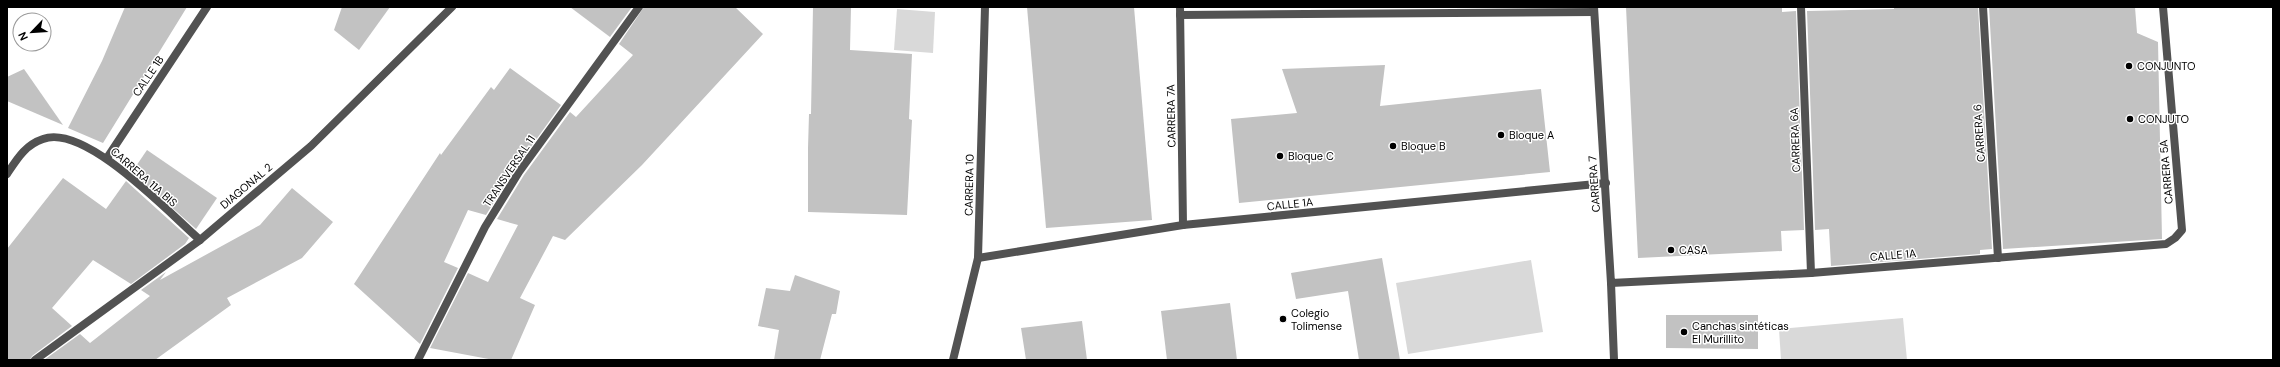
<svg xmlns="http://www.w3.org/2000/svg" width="2280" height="367" font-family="'DM Sans',sans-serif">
<rect width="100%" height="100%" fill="#fff"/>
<g fill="#d9d9d9">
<polygon points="897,9 935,12 933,53 894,50"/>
<polygon points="1531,260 1543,332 1408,354 1396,283"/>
<polygon points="1903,318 1907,360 1781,360 1779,329"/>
</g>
<g fill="#c2c2c2">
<polygon points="125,7 187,7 103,143 68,128 102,61"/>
<polygon points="342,7 390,7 359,50 334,30"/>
<polygon points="570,7 632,7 610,37"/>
<polygon points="644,7 735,7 763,34 642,165 565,240 553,236 520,298 535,305 511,360 494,360 430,348 468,273 488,282 518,225 497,219 524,175 570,112 576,117 633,55 619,44"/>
<polygon points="813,7 851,7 850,50 912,54 909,119 912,120 907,215 808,212 808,148 809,114 811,114"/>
<polygon points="1027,7 1134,7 1152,220 1046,228"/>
<polygon points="1626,7 1782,7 1782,12 1796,11 1804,230 1781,231 1782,251 1638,258"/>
<polygon points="1894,7 1978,7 1992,249 1980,250 1980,254 1831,266 1829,229 1815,230 1807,11 1894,9"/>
<polygon points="1989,7 2135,7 2137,33 2158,42 2162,239 2003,249"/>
<polygon points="1385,65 1380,106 1541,89 1550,172 1239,203 1231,119 1297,113 1282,69"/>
<polygon points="510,68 561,105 515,169 486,215 468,210 444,262 458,268 420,344 354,284 440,153 441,155 491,87 494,90"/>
<polygon points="24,69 63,125 7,101 7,77"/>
<polygon points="147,150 217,198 196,229 132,172"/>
<polygon points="63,178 106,209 126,181 189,238 185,244 131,284 93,260 52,308 72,326 32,356 30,360 7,360 7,249"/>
<polygon points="292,188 333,222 302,258 227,298 231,305 155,360 44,360 80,334 90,343 150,296 141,290 166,272 160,280 260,225"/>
<polygon points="1382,258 1400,360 1359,360 1348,291 1296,299 1291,273"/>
<polygon points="795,275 840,291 836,314 832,314 820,360 774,360 779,330 758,326 766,288 790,291"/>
<polygon points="1230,303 1237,360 1167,360 1161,311"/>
<polygon points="1666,315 1758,315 1758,349 1666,348"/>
<polygon points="1082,321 1087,360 1026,360 1021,328"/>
</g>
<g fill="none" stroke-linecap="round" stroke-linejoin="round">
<polyline stroke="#525252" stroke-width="8" points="1611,283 1614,360"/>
<g stroke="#525252" stroke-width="8">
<polyline points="1180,7 1183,225"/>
<polyline points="1594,7 1611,283 1811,273 2166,244 2175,238 2182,230 2163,7"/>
<polyline points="1801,7 1811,273"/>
<polyline points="1983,7 1998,258"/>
<polyline points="1180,15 1594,12"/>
<polyline points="107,158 207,7"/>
<path d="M7 174C17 159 25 145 43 139 85 123 169 213 200 240"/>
<polyline points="978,258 1183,225 1606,183"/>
<polyline points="35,360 200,240 311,146 452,7"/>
<polyline points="418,360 485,227 519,172 639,7"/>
<polyline points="953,360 978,258 985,7"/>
</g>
</g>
<g fill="#000" stroke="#fff" stroke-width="1.5">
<circle cx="2129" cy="66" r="4"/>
<circle cx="2130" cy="119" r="4"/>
<circle cx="1501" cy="135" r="4"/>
<circle cx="1393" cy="146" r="4"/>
<circle cx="1280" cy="156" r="4"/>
<circle cx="1671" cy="250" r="4"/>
<circle cx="1283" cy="319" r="4"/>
<circle cx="1684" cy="332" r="4"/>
</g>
<g text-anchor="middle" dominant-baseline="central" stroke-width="3" stroke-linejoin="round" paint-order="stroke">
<g font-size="11" fill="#000" stroke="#fff" text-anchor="start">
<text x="2137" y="66">CONJUNTO</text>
<text x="2138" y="119">CONJUTO</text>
<text x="1509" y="135">Bloque A</text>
<text x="1401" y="146">Bloque B</text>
<text x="1288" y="156">Bloque C</text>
<text x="1679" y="250">CASA</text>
<text x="1291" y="313">Colegio<tspan x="1291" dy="13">Tolimense</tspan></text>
<text x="1692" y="326">Canchas sintéticas<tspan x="1692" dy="13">El Murillito</tspan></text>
</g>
<g font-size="11" fill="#000" stroke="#fff">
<text transform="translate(148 76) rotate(-56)">CALLE 1B</text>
<text transform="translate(1171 116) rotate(-91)">CARRERA 7A</text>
<text transform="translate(1979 133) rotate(-94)">CARRERA 6</text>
<text transform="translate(1795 140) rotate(-92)">CARRERA 6A</text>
<text transform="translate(509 171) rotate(-56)">TRANSVERSAL 11</text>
<text transform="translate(2166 172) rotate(-95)">CARRERA 5A</text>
<text transform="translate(144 177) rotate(41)">CARRERA 11A BIS</text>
<text transform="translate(1594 184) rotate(-94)">CARRERA 7</text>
<text transform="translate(969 185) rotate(-89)">CARRERA 10</text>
<text transform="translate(246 186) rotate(-40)">DIAGONAL 2</text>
<text transform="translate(1290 204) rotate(-6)">CALLE 1A</text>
<text transform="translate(1893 255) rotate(-5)">CALLE 1A</text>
</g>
</g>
<rect width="2280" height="367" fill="none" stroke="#000000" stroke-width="16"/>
<g transform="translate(32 32) rotate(245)"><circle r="19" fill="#ffffff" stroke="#999999"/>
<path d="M0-3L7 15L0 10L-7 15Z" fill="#000000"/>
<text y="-6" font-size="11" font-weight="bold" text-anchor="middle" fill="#000000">N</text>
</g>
</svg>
